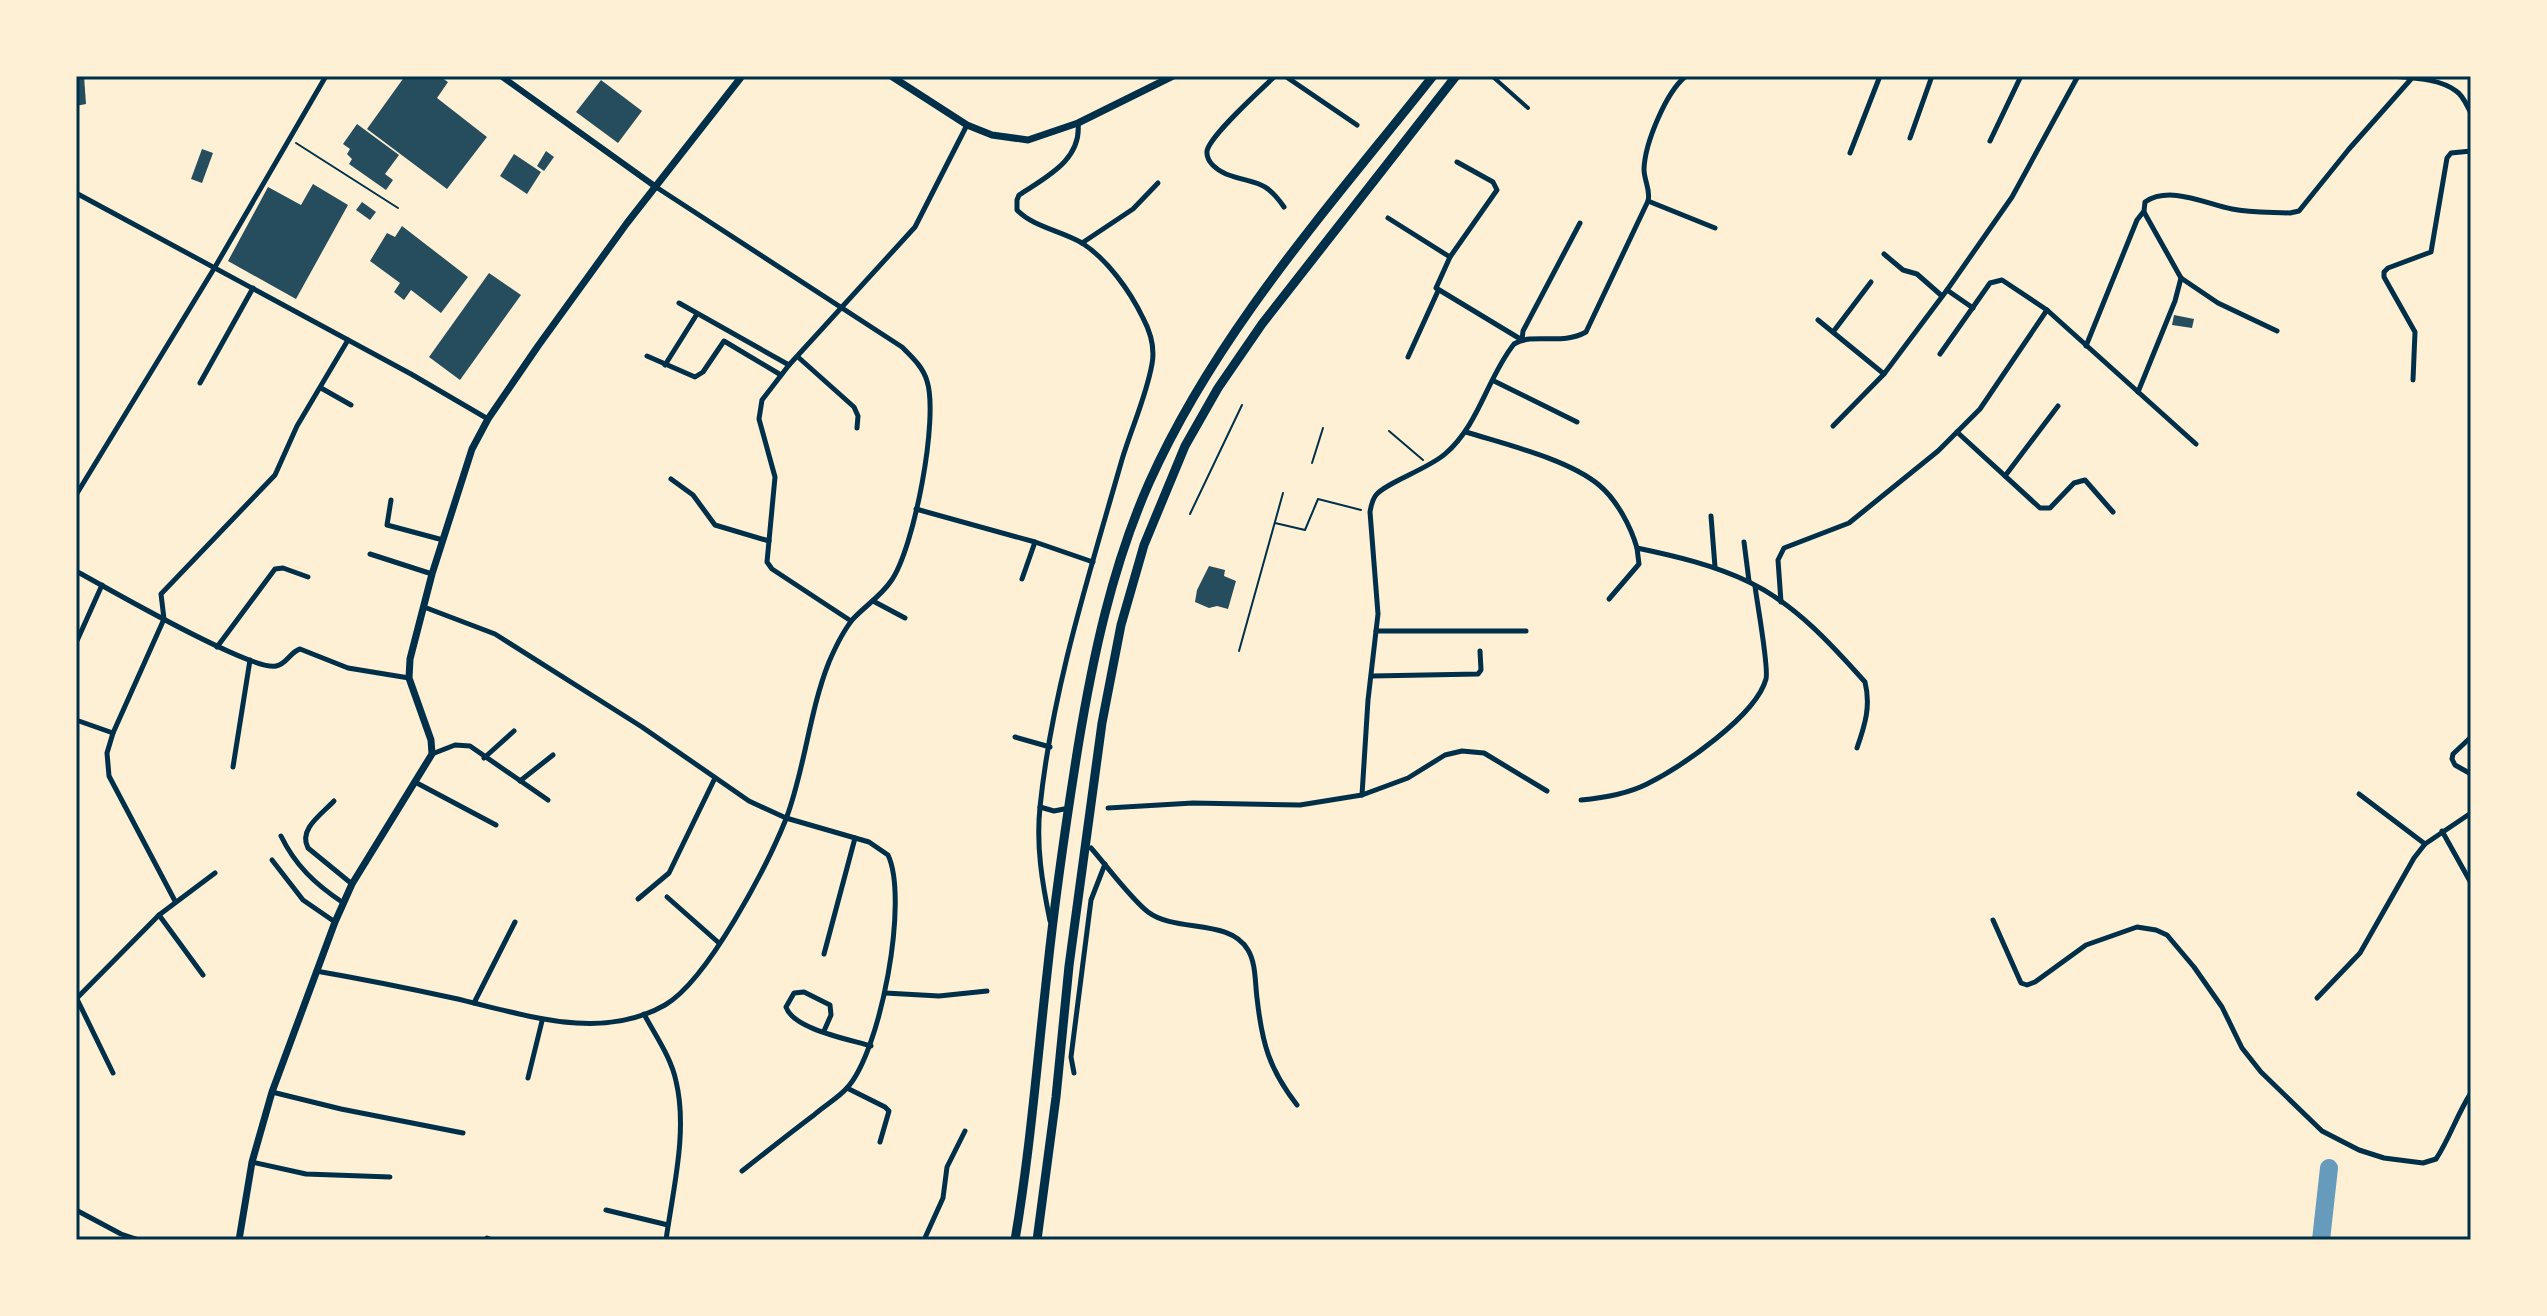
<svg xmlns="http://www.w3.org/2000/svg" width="2547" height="1316" font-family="'Roboto Condensed',sans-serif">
<rect width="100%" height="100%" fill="#fdf0d5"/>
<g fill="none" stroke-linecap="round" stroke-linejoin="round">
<polyline stroke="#669bbc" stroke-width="18" points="2321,1240 2329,1168"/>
</g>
<g fill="#264d5e">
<polygon points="76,76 84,76 86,104 76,106"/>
<polygon points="405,76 439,76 448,82 437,98 487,137 447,189 367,129"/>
<polygon points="601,80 642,111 618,143 576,112"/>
<polygon points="357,124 399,155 385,174 393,180 386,190 349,164 352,159 347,154 350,149 343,144"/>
<polygon points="202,149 213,153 202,183 191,179"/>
<polygon points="546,151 554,157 544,171 537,166"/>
<polygon points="514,154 541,172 527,194 500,176"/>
<polygon points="313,184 348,205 296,299 228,261 268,187 301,205"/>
<polygon points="362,202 376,212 370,220 356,210"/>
<polygon points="402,226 468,277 441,313 411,290 404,300 394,292 400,283 370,261 387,233 395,237"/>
<polygon points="489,273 521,295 460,380 429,357"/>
<polygon points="2174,315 2194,319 2192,328 2172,325"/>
<polygon points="1209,566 1225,570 1224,576 1236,581 1228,609 1217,606 1209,608 1195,602 1197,590"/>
</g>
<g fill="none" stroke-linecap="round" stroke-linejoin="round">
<g stroke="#003049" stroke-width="2">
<polyline points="296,143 398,208"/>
<polyline points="1389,431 1423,460"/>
<polyline points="1312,463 1323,428"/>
<polyline points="1190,514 1242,405"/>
<polyline points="1275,523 1305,530 1318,499 1361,510"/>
<polyline points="1239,651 1283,493"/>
</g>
<polyline stroke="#003049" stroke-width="4" points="1492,76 1528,108"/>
<g stroke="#003049" stroke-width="5">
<path d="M1275 76C1262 89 1210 135 1207 151 1206 162 1217 170 1226 174 1255 185 1264 178 1284 207"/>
<polyline points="1285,76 1357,125"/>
<path d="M2390 76C2411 78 2439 78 2456 91 2463 95 2467 106 2471 113"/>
<polyline points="1910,138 1932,76"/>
<polyline points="1990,141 2021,76"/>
<polyline points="1850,153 1880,76"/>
<polyline points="1457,162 1493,182 1497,190 1450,257 1436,288 1522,340 1523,331 1580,223"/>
<polyline points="76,193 411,374 488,419"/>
<polyline points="1648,201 1715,228"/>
<polyline points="2144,212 2181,278 2218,303 2277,331"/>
<polyline points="1388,218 1450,257"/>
<polyline points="1082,243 1133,209 1158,183"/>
<polyline points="1884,254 1903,270 1917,274 1942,296"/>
<polyline points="1947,290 1973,308"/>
<polyline points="679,303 789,365"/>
<polyline points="1818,320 1884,374 1947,290 2012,197 2078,76"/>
<polyline points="1833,332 1871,282"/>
<path d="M2086 346 2137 220 2144 211 2145 202C2170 185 2206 204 2232 209 2251 213 2271 212 2290 213L2299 211 2349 149 2412 78"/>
<polyline points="1940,354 1990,283 2002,280 2047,310 2196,444"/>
<polyline points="647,356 695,377 703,372 724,341 781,375"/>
<polyline points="798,357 854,407 858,416 857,428"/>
<polyline points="1408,357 1438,291"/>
<polyline points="665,365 697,314"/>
<polyline points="2413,380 2415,332 2384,277 2384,272 2388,268 2431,252 2447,158 2451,153 2471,151"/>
<polyline points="1494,381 1577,422"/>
<polyline points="200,383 253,288"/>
<polyline points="321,388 351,405"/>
<polyline points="2138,392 2175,301 2181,278"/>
<polyline points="1833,426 1884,374"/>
<path d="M1466 432C1504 444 1568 459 1599 485 1617 500 1631 527 1637 548 1675 556 1714 565 1749 582 1795 604 1832 645 1865 682 1871 706 1865 725 1857 748"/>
<polyline points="1957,432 2040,508 2050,508 2074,483 2085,480 2113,512"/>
<polyline points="2005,476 2058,406"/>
<polyline points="671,479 693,495 715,525 769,541"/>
<polyline points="76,495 215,267 326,76"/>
<polyline points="391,500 387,525 443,540"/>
<polyline points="916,509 1035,542 1093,562"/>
<polyline points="1711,516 1715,567"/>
<polyline points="1744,542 1749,581"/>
<polyline points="370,554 432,574"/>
<path d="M76 571C105 587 252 672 276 666 287 664 290 652 300 649L348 668 409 678"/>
<polyline points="1022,579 1035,542"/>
<polyline points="1609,599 1639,564 1637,548"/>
<polyline points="873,601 905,618"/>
<polyline points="1781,602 1778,560 1784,548 1849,523 1938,451 1980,409 2047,310"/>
<path d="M424 607 495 634 642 727 749 801 786 818 869 842 888 855C909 899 881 1051 847 1088 838 1098 824 1106 814 1115 790 1133 766 1152 742 1171"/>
<polyline points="851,621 772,569 767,562 775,477 759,419 762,400 789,365 915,227 967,125"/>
<polyline points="1376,631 1526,631"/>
<polyline points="76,643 102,585"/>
<polyline points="217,647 275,569 283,568 308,577"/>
<polyline points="1372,676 1478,674 1481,670 1480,651"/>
<polyline points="76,720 113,733"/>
<polyline points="1015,737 1050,747"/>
<polyline points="2471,737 2453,754 2452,759 2455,765 2471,774"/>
<polyline points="432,754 455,745 470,746 548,800"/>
<polyline points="484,758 514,731"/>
<polyline points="233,767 250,660"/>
<polyline points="520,781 553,755"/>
<polyline points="415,782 496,825"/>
<polyline points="2359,794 2425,844"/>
<path d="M1362 795 1368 700 1378 614 1370 512C1371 506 1372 500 1376 495 1385 483 1428 469 1445 454 1479 425 1487 378 1514 344 1534 332 1561 346 1586 332L1648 201C1651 190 1644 181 1644 169 1645 143 1666 92 1686 76"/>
<path d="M1581 800C1603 798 1627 794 1647 784 1681 767 1756 716 1766 679 1769 667 1757 603 1755 586"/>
<path d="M334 801C322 814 298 829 308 848L352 884"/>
<polyline points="1040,807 1054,811 1064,809"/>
<polyline points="1108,808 1193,803 1300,805 1362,795 1408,778 1445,755 1462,751 1484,753 1547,791"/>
<polyline points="2442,831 2471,883"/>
<path d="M281 836C295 865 315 884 342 902"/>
<path d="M1091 848C1106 865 1131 899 1148 912 1176 933 1229 918 1248 950 1256 963 1255 983 1257 998 1262 1043 1269 1069 1297 1105"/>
<polyline points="272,860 303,900 335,922"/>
<polyline points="667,897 719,943"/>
<polyline points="638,899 669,873 715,778"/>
<polyline points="175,901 109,776 107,753 113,733 164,619 161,594 275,475 297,426 348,340"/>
<polyline points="159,915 203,975"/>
<path d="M1993 920 2021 983 2027 985 2035 982 2086 945 2137 927 2156 930 2167 935 2194 967 2222 1007 2242 1048 2261 1072 2322 1131 2359 1150 2384 1158 2423 1163 2436 1159C2450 1138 2457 1114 2471 1093"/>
<path d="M1050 921C1042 882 1036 846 1040 807 1052 690 1089 575 1121 463 1130 431 1146 398 1152 364 1155 348 1151 333 1143 318 1130 291 1107 259 1082 243 1062 231 1033 227 1017 210V200L1019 195C1046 177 1082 160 1078 123"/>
<polyline points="824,954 855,838"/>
<path d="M316 971C362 979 407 988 453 998 520 1013 599 1043 665 1005 708 980 767 866 786 819 805 769 809 712 829 662 835 648 843 631 853 619 865 606 881 596 891 581 914 549 939 418 927 381 923 367 912 357 902 347L656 187"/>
<polyline points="885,993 939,996 987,991"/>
<polyline points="2317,998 2360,953 2414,858 2425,844 2471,813"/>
<polyline points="76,999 159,915 215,873"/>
<polyline points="77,999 113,1073"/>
<polyline points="474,1003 515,922"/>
<path d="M644 1014C655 1035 671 1057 676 1081 688 1131 673 1189 666 1240"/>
<path d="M824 1031 831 1015 830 1005 804 992 794 993 786 1007C793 1029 848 1039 871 1046"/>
<polyline points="1074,1073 1071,1057 1091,900 1105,864"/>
<polyline points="528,1078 542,1021"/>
<polyline points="847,1088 885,1107 889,1111 880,1142"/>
<polyline points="272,1092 341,1109 463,1133"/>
<polyline points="252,1162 306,1174 390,1177"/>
<polyline points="76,1210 121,1234 139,1240"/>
<polyline points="606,1210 668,1225"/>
<polyline points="487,1238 492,1240"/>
<polyline points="924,1240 943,1198 947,1167 965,1131"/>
</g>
<polyline stroke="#003049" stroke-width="6" points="501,76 656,187"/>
<g stroke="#003049" stroke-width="7">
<polyline points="891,76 967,125 992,135 1028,140 1078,123 1173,76"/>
<polyline points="239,1240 252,1162 272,1092 335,922 352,884 432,754 431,740 409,678 410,659 432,574 472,449 488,419 538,346 627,223 742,76"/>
</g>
<g stroke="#003049" stroke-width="9">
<path d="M1015 1240C1030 1152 1037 1063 1047 974 1055 898 1066 822 1078 747 1093 656 1112 567 1149 483 1217 331 1331 205 1433 76"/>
<polyline points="1037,1240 1056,1097 1069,966 1102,723 1121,625 1144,545 1185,446 1218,388 1262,324 1456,76"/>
</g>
</g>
<rect width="2547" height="1316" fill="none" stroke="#fdf0d5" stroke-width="156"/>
<rect x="78" y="78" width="2391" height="1160" fill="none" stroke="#003049" stroke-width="3"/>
</svg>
